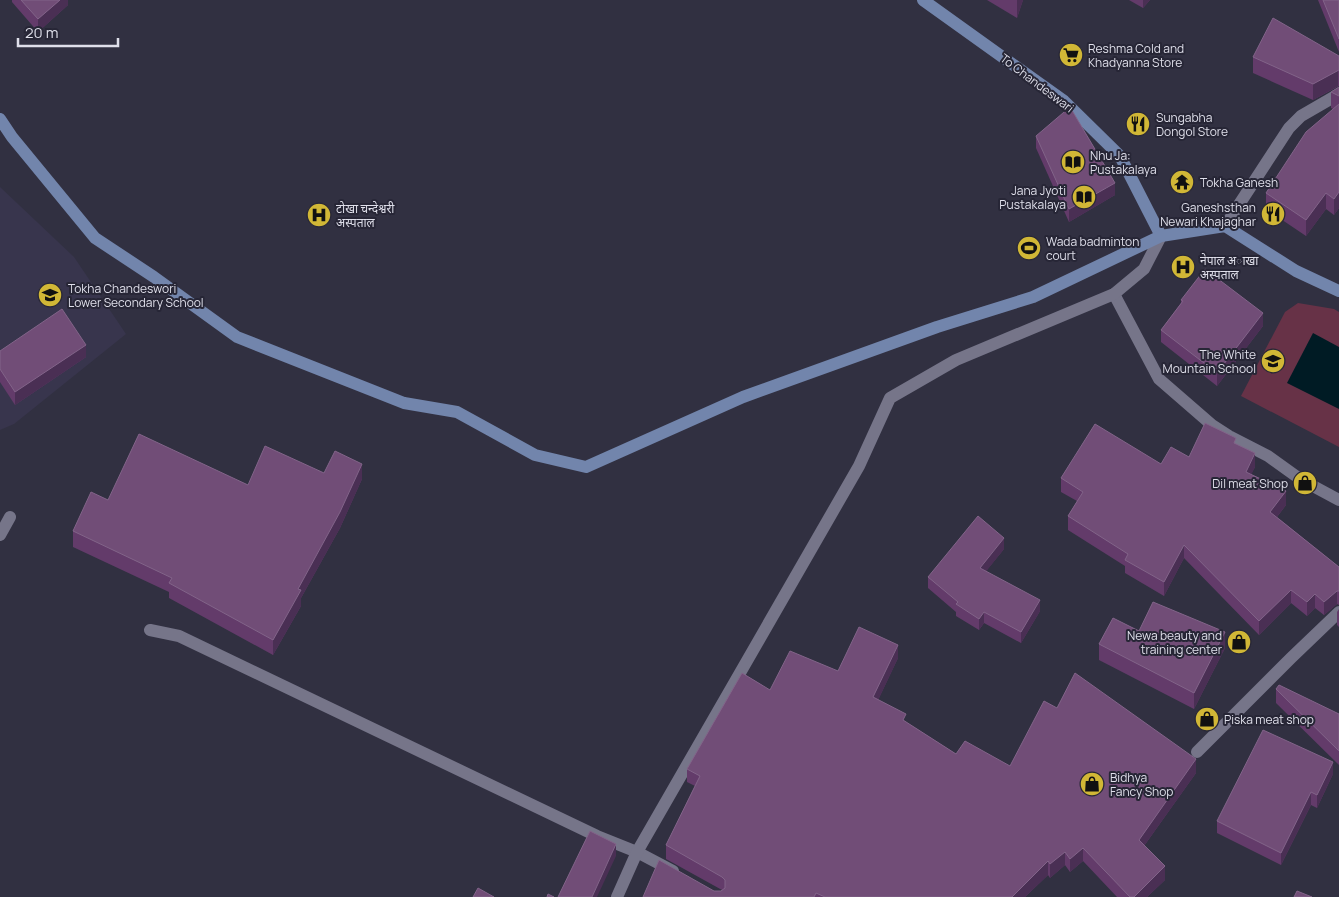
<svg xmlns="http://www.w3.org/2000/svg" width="1339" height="897" font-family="Manrope,'Noto Sans Devanagari',sans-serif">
<rect width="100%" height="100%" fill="#313041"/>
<polygon fill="#38354d" points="0,187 74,257 126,334 14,424 0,430"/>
<polygon fill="#673247" points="1298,303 1334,309 1339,312 1339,447 1241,396 1285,312"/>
<polygon fill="#001b24" points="1313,333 1339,347 1339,409 1287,383"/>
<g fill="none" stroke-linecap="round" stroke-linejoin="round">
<g stroke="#767589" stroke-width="12">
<polyline points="1225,226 1289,128 1301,116 1339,94"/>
<polyline points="1114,294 1159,379 1212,425 1229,436 1268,456 1300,479 1339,500"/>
<polyline points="0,535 10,517"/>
<polyline points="150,630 179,636 597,836 637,852 673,871"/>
<polyline points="1197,752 1291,658 1339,612"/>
<polyline points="617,897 637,852 859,466 890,398 956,360 1114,294 1144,269 1161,236"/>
</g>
<g stroke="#7285ac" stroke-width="12">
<polyline points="923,0 1064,101 1120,156 1161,236"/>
<polyline points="0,119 12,137 95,238 154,277 237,337 404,403 457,412 535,455 586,467 743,397 937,327 1033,297 1161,236 1225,226 1296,271 1339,291"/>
</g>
</g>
<g fill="#633b6a">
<polygon points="12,0 68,0 68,5 38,32 12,2"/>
<polygon points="987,0 1023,0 1017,18"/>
<polygon points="1129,0 1150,0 1143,8"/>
<polygon points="1318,0 1339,0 1339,52"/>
<polygon points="1339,56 1339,86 1313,100 1253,73 1253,57"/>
<polygon points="1339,87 1339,208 1334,215 1326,209 1306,236 1266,209 1266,193 1333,109 1331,108 1331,92"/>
<polygon points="1036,136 1115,195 1069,222 1036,148"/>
<polygon points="1181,300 1263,326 1217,386 1161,342 1161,330 1181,303"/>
<polygon points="0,351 86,357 15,405 0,382"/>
<polygon points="1236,444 1255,467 1251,474 1286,505 1277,517 1339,567 1339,605 1337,604 1324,615 1315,608 1307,616 1291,603 1259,635 1184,558 1164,596 1125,573 1125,566 1068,530 1068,516 1077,501 1061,492 1061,478 1161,464"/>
<polygon points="324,473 362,479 340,528 301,598 301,606 273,655 169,598 169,592 73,547 73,531 108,500 248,485"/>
<polygon points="1004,549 986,571 1040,611 1021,643 984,623 979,630 956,616 956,612 928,588 928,577"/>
<polygon points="1339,609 1339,627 1337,625 1337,612"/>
<polygon points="1139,631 1225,648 1194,709 1099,660 1099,644"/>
<polygon points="898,658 878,700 906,722 956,754 1010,766 1057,708 1196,773 1144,846 1165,880 1147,897 1117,897 1083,861 1070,872 1065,865 1050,878 1048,875 1025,897 643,897 714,891 721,891 722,890 666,859 666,845 695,786 687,782 687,769 770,690 838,671"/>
<polygon points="1276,689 1339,714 1339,765 1276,703"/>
<polygon points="1333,774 1317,808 1311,805 1281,865 1217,833 1217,821"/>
</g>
<g fill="#4a2f54">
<polygon points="60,0 68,0 68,5 38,32 38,19"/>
<polygon points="1017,0 1023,0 1017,18"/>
<polygon points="1143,0 1150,0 1143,8"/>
<polygon points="1338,70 1338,86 1313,100 1313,84"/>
<polygon points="1115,183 1115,195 1069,222 1069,209"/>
<polygon points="1339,192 1339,208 1334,215 1334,199"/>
<polygon points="1326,193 1326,209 1306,236 1306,220"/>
<polygon points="1263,313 1263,326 1217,386 1217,373"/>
<polygon points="86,345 86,357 15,405 15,392"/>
<polygon points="1255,453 1255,467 1246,486 1246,472"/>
<polygon points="362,464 362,479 340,528 301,598 301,606 273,655 273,640 298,589"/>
<polygon points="1286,491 1286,505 1270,526 1270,512"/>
<polygon points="1004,538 1004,549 980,579 980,568"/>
<polygon points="1184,545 1184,558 1164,596 1164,582"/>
<polygon points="1291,590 1291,603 1259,635 1259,621"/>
<polygon points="1337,591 1337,604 1324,615 1324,602"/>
<polygon points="1315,594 1315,608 1307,616 1307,602"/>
<polygon points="1040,600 1040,611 1021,643 1021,632"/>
<polygon points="984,612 984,623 979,630 979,619"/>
<polygon points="1225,632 1225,648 1194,709 1194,693"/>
<polygon points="898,645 898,658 873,711 873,697"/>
<polygon points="1196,759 1196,773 1139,853 1139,840"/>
<polygon points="1333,762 1333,774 1317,808 1317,795"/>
<polygon points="1311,792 1311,805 1281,865 1281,853"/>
<polygon points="616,844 616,856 597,897 592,897"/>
<polygon points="1083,848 1083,861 1070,872 1070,859"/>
<polygon points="1065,852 1065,865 1050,878 1050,864"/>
<polygon points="1048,861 1048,875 1025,897 1012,897"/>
<polygon points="1165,866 1165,880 1147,897 1134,897"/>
</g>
<g fill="#714d77" stroke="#826489">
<polygon points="21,0 60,0 38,19"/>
<polygon points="1323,0 1339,0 1339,39"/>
<polygon points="1273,18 1339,56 1339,70 1313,84 1253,57"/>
<polygon points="1339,87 1339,96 1331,92"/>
<polygon points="1339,104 1339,192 1334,199 1326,193 1306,220 1266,193 1306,132"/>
<polygon points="1070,107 1115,183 1069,209 1036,136"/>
<polygon points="1205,269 1263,313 1217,373 1161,330 1183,301 1181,300"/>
<polygon points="62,309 86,345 15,392 0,369 0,351"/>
<polygon points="1205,423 1236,438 1234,443 1255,453 1246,472 1286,491 1270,512 1339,567 1339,591 1337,591 1324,602 1315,594 1307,602 1291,590 1259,621 1184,545 1164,582 1125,560 1128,554 1068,516 1083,492 1061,478 1095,424 1161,464 1171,447 1189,457"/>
<polygon points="139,434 248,485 265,446 324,473 335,451 362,464 340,512 298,589 301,590 273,640 169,583 172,578 73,531 91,492 108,500"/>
<polygon points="978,516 1004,538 980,568 1040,600 1021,632 984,612 979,619 956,604 958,602 928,577"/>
<polygon points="1153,602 1225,632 1194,693 1099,644 1113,618 1139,631"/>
<polygon points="859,627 898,645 873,697 906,714 903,720 956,754 965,741 1010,766 1044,701 1057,708 1075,673 1196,759 1139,840 1165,866 1134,897 1130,897 1083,848 1070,859 1065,852 1050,864 1048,861 1012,897 825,897 816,893 814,897 643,897 659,860 714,891 721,891 725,888 725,880 722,877 666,845 700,776 687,769 742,673 770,690 790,651 838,671"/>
<polygon points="1279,685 1339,714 1339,751 1276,689"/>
<polygon points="1263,730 1333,762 1317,795 1311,792 1281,853 1217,821"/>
<polygon points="590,831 616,844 592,897 558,897"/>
<polygon points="478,888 494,897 473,897"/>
<polygon points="1297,891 1312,897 1294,897"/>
<polygon points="548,894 554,897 547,897"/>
</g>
<defs>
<g id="supermarket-disc" transform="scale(1.25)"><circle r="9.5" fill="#d1b736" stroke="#272636"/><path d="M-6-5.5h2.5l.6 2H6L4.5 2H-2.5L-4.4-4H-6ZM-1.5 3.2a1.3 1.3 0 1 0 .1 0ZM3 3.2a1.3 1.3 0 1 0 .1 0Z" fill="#111"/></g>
<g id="restaurant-disc" transform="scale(1.25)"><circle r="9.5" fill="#d1b736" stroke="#272636"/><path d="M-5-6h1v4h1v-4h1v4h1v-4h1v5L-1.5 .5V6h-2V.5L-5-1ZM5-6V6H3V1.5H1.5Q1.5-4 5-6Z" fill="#111"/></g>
<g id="library-disc" transform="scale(1.25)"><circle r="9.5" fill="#d1b736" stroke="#272636"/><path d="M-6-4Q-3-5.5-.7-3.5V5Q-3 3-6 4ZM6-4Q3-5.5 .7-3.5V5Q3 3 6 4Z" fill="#111"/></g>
<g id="temple-disc" transform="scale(1.25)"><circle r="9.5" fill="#d1b736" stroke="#272636"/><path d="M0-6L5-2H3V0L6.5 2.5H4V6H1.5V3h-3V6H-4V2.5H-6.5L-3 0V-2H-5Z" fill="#111"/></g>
<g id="hospital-disc" transform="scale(1.25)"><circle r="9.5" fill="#d1b736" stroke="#272636"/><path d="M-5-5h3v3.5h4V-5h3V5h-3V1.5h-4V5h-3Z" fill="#111"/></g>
<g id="stadium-disc" transform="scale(1.25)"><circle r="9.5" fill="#d1b736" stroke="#272636"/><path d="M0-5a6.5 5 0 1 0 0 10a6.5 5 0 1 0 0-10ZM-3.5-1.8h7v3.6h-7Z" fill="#111"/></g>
<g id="school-disc" transform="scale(1.25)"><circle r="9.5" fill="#d1b736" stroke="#272636"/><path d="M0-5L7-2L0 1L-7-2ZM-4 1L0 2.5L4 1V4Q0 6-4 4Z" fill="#111"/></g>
<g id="shop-disc" transform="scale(1.25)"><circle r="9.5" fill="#d1b736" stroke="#272636"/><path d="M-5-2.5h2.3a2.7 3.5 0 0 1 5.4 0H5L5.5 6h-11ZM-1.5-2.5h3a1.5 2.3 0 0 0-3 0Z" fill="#111"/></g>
</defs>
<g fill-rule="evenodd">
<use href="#supermarket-disc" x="1071" y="55"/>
<use href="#restaurant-disc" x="1138" y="124"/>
<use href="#library-disc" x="1073" y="162"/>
<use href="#temple-disc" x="1182" y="182"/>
<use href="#library-disc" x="1084" y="197"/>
<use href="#restaurant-disc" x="1273" y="214"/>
<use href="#hospital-disc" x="319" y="215"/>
<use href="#stadium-disc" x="1029" y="248"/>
<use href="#hospital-disc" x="1183" y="267"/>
<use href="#school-disc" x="50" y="295"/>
<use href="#school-disc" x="1273" y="361"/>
<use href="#shop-disc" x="1305" y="483"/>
<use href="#shop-disc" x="1239" y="642"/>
<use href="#shop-disc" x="1207" y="719"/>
<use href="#shop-disc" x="1092" y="784"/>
</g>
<g text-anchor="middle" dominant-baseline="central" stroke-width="4" stroke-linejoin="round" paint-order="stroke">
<g font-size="12" fill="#dfdfea" stroke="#272636" text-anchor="start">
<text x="1088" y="48">Reshma Cold and<tspan x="1088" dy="14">Khadyanna Store</tspan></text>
<text x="1156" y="117">Sungabha<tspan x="1156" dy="14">Dongol Store</tspan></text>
<text x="1090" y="155">Nhu Ja:<tspan x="1090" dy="14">Pustakalaya</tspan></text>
<text x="1200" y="182">Tokha Ganesh</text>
<text x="1066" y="190" text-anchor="end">Jana Jyoti<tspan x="1066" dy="14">Pustakalaya</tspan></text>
<text x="1256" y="207" text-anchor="end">Ganeshsthan<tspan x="1256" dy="14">Newari Khajaghar</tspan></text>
<text x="336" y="208">टोखा चन्देश्वरी<tspan x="336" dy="14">अस्पताल</tspan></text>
<text x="1046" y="241">Wada badminton<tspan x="1046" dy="14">court</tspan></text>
<text x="1200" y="260">नेपाल अाखा<tspan x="1200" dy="14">अस्पताल</tspan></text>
<text x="68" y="288">Tokha Chandeswori<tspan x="68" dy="14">Lower Secondary School</tspan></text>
<text x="1256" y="354" text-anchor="end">The White<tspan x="1256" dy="14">Mountain School</tspan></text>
<text x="1288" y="483" text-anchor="end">Dil meat Shop</text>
<text x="1222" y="635" text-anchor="end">Newa beauty and<tspan x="1222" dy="14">training center</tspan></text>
<text x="1224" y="719">Piska meat shop</text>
<text x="1110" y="777">Bidhya<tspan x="1110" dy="14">Fancy Shop</tspan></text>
</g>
<g font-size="12" fill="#dfdfea" stroke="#272636">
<text transform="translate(1037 83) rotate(37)">To Chandeswari</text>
</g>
</g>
<path d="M18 38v8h100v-8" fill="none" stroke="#dfdfea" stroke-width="2.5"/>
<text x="25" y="38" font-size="15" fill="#dfdfea" stroke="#272636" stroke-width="4" paint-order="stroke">20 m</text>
</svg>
